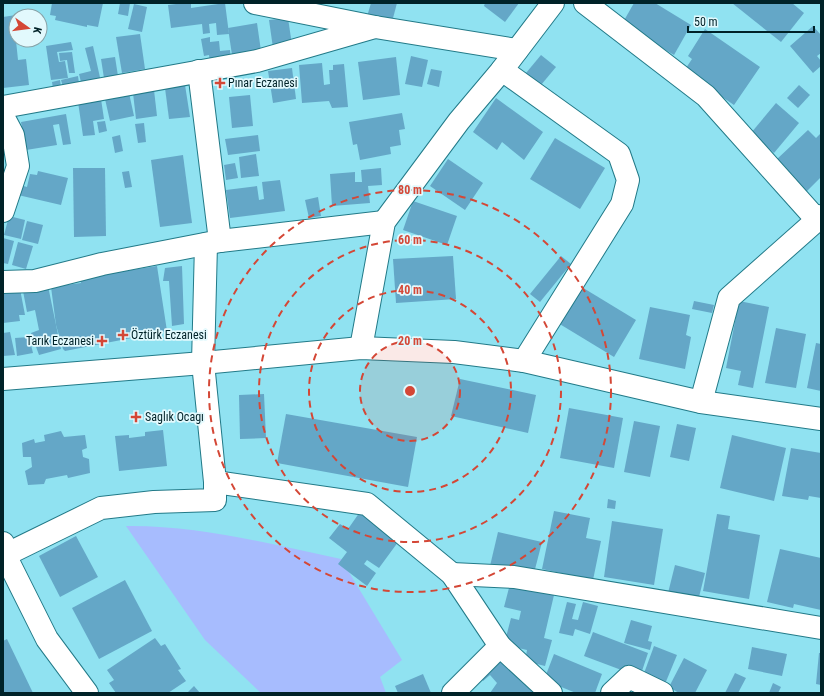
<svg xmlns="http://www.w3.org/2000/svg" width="824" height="696" font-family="'Roboto Condensed',sans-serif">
<rect width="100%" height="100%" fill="#90e2f1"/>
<path fill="#a7bcfe" d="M126 526C199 525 270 544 341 559L402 660 380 677 386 693H261L205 640Z"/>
<g fill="#64a7c7">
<polygon points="52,3 103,3 98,27 87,25 87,27 55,20 56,16 50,15"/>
<polygon points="120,3 130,3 128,16 118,14"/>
<polygon points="184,3 191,3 191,8 225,3 229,34 217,35 216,23 209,24 210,33 203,34 202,24 171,28 168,5"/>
<polygon points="371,3 397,3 392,22 366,20"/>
<polygon points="485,3 519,3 505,22 484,6"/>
<polygon points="634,3 655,3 691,25 674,55 622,24"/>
<polygon points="732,3 792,3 804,13 781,42"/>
<polygon points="134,4 147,7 142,32 128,29"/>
<polygon points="16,15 16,31 15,31 18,60 26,59 29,85 3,88 3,17"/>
<polygon points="288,18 292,45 273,48 269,20"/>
<polygon points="257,23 261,51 232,55 228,28"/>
<polygon points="813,26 821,35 821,53 817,56 821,61 821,66 813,73 790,46"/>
<polygon points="705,29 760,67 734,105 684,71 692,59 688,56"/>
<polygon points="140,34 145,69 122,73 116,37"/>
<polygon points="210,37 210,42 219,41 220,51 230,50 231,59 210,63 209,55 204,56 201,39"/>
<polygon points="71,42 73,50 57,52 59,62 65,61 68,78 51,80 46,46"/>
<polygon points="93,46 101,82 82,86 79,74 91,71 85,48"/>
<polygon points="72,52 75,73 69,73 67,60 60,61 59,53"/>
<polygon points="541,55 556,67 541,85 526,73"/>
<polygon points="411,56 428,60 422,87 405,84"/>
<polygon points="115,57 118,76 104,78 101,59"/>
<polygon points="396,57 400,95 363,100 358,62"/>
<polygon points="322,63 324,85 330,84 329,70 333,70 333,65 344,64 348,107 332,108 329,101 302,103 299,65"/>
<polygon points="292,68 296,99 273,103 268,71"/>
<polygon points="431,69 442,71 439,87 427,84"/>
<polygon points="78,76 79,83 63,87 61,80"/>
<polygon points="60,80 61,87 53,89 52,82"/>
<polygon points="185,85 190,117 169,119 165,88"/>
<polygon points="799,85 810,95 798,108 787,98"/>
<polygon points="154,90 157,116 136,119 133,93"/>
<polygon points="129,93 134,116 110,121 105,99"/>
<polygon points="250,95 253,126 232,128 229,97"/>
<polygon points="496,98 543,132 524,160 502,142 497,150 473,132"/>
<polygon points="101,99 104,119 93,121 95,135 83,136 78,102"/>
<polygon points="776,103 799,123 774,153 751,133"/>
<polygon points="402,113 405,129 399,130 401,145 390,147 391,154 360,160 357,144 353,145 349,122"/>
<polygon points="66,114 71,144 63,145 59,124 53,125 57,145 26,150 21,122"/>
<polygon points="105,121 107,131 99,133 97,122"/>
<polygon points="144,123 146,142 138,143 135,124"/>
<polygon points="808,130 816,138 821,133 821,177 806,192 776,160"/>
<polygon points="120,135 123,151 115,153 112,137"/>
<polygon points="258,135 260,151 228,155 225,139"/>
<polygon points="555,138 605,168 580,209 530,179"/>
<polygon points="256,154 259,176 241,178 239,157"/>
<polygon points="183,155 192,223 160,227 151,160"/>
<polygon points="448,159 483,183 465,210 430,186"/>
<polygon points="235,163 238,178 226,180 224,165"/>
<polygon points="73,168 105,168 106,236 74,237"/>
<polygon points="381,168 382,185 368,186 370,203 332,206 330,174 355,172 355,182 362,182 361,170"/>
<polygon points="38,171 68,178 61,205 18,195 20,185 27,187 30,174 37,175"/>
<polygon points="129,171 132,187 125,188 122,172"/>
<polygon points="280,180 285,211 230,218 226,190 257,186 259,200 264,199 262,182"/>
<polygon points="318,197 321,216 309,218 305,200"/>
<polygon points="413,201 457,216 447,245 403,230"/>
<polygon points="9,216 25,220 21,239 4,235"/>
<polygon points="27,221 43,225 38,244 22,240"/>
<polygon points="3,238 14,241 8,264 3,263"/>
<polygon points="18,242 33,246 26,269 12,265"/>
<polygon points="453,256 456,299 396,303 393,259"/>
<polygon points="561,256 571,264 540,302 530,294"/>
<polygon points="157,266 167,331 65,351 63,349 56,325 51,287 81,283 80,278"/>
<polygon points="182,266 184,324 172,326 169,281 163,281 165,268"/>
<polygon points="48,286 61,349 39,355 31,333 39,330 35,310 27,312 23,291"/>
<polygon points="580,286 636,320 614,357 558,323"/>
<polygon points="20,289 25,315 19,315 20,321 3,323 3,292"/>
<polygon points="694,301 714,305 712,313 692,309"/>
<polygon points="739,301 769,307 753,388 738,385 741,371 726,368"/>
<polygon points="650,307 690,315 686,335 691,337 685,369 639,359"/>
<polygon points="776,328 806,334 796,388 765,383"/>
<polygon points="10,332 15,355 3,356 3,333"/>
<polygon points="29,337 33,353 17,356 15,338"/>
<polygon points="816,343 821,344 821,391 807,388"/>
<polygon points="460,379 536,395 528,433 451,416"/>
<polygon points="264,394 266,438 240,439 239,395"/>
<polygon points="569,408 623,418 614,468 560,458"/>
<polygon points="286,414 417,437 408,487 277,463"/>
<polygon points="634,421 660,426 650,477 624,472"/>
<polygon points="677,424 696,428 689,461 670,457"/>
<polygon points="163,430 167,466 119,471 115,436 129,435 129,438 145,436 145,432"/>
<polygon points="61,431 64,437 85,435 87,448 82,450 83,457 89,459 90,473 68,478 67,475 46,479 44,484 28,485 25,471 32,467 31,457 23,457 22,443 34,439 35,443 45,441 44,435"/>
<polygon points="732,435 786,448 774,501 720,488"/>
<polygon points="791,448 821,453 821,498 809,496 808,500 782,496"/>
<polygon points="608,499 616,501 615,509 607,508"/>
<polygon points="362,509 401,538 379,568 367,560 364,564 376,573 367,586 338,564 347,552 329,538 340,524 348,529"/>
<polygon points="554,511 590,518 586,538 601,541 593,580 542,569"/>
<polygon points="717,514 730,516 728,529 760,535 749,599 703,591"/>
<polygon points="612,521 663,529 654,585 604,577"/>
<polygon points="498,532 542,542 533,577 490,566"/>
<polygon points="76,536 98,577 60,597 39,556"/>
<polygon points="780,549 821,558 821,610 794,604 793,608 767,602"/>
<polygon points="675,565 705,573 698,601 668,593"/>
<polygon points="125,580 152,631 99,659 72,608"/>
<polygon points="510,584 554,595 544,638 552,640 545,666 525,661 527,650 504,645 511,618 519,620 521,611 504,607"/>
<polygon points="567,602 576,604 572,619 578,620 583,602 598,606 590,634 575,629 573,636 559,633"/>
<polygon points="631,620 652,626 648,641 652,642 650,650 624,643"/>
<polygon points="593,632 648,653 640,677 584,656"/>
<polygon points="155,638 161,646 165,644 181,669 178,670 186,681 168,693 116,693 109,683 114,680 107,670"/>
<polygon points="7,639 33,693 3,693 3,641"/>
<polygon points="654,646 677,655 665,684 643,676"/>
<polygon points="752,647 787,654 782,676 748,669"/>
<polygon points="819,653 821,653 821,685 816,684"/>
<polygon points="499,654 537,693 490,693 497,683 490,675 483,681 478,673"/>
<polygon points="554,654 602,674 595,693 576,693 544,680"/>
<polygon points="684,658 707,670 695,693 679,693 669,687"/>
<polygon points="735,673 746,678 738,693 725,693"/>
<polygon points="423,674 431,693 398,693 395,686"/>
<polygon points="773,683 781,687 778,693 769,693"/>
<polygon points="194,686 200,693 187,693"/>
</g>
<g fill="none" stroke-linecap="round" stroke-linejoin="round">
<g stroke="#227a88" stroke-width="24">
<g id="minor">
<polyline points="255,3 375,27 517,50"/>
<polyline points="585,3 706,96 817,220 821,216"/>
<polyline points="502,70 619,154 628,180 622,204 524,361"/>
<polyline points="199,71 220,241"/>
<polyline points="3,107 257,61 375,27"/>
<polyline points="3,116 13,135 18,166 3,211"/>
<polyline points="3,282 35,281 102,264 220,241 384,222"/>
<polyline points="361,348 384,222 459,121 502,70 553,3"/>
<polyline points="3,379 203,363 361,348 454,352 524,361 701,402 821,419"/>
<polyline points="701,402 729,298 817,220"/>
<polyline points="215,482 367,504 452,574 500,646 551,693"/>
<polyline points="3,543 5,555 47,639 87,693"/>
<polyline points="3,556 101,508 154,502 215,500 215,482 203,363 206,244"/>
<polyline points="452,574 514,577 821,628"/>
<polyline points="453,693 500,646"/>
<polyline points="612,693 629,677 662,693"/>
</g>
</g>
<use href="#minor" stroke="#fff" stroke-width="22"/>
</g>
<circle cx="410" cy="391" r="50" fill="#d44736" fill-opacity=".12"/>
<g fill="none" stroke="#d44736" stroke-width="2" stroke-dasharray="7 5">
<circle cx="410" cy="391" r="50"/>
<circle cx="410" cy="391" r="101"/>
<circle cx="410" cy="391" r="151"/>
<circle cx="410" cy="391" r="201"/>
</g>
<g fill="#d44736" stroke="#e2f9fd" stroke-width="1.5">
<path d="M218 77h4v4h4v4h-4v4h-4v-4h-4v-4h4z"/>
<path d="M121 329h4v4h4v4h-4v4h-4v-4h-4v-4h4z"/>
<path d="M100 335h4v4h4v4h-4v4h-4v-4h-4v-4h4z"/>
<path d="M134 411h4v4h4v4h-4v4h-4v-4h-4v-4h4z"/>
</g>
<g text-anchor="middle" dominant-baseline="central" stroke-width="3.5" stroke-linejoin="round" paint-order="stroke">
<g font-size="12" fill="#002228" stroke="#e2f9fd" text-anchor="start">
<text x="228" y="83">Pınar Eczanesi</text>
<text x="131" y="335">Öztürk Eczanesi</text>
<text x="94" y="341" text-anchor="end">Tarık Eczanesi</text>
<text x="145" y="417">Saglık Ocagı</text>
</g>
</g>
<circle cx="410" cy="391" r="6" fill="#d44736" stroke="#e2f9fd" stroke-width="2"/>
<g font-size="12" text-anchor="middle" font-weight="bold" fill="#d44736" stroke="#e2f9fd" stroke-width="3.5" stroke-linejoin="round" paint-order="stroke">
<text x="410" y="194">80 m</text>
<text x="410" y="244">60 m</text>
<text x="410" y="294">40 m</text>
<text x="410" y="345">20 m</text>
</g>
<rect width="824" height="696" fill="none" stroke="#002228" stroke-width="8"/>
<g transform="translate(28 28) rotate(104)"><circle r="19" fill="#e2f9fd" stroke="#88a3a8"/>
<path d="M0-3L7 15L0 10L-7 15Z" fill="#d44736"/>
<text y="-6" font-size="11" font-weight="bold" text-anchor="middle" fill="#002228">K</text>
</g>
<path d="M688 26v6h126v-6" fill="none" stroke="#002228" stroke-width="2"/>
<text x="694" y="26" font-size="12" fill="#002228" stroke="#e2f9fd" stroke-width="3" paint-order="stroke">50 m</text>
</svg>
